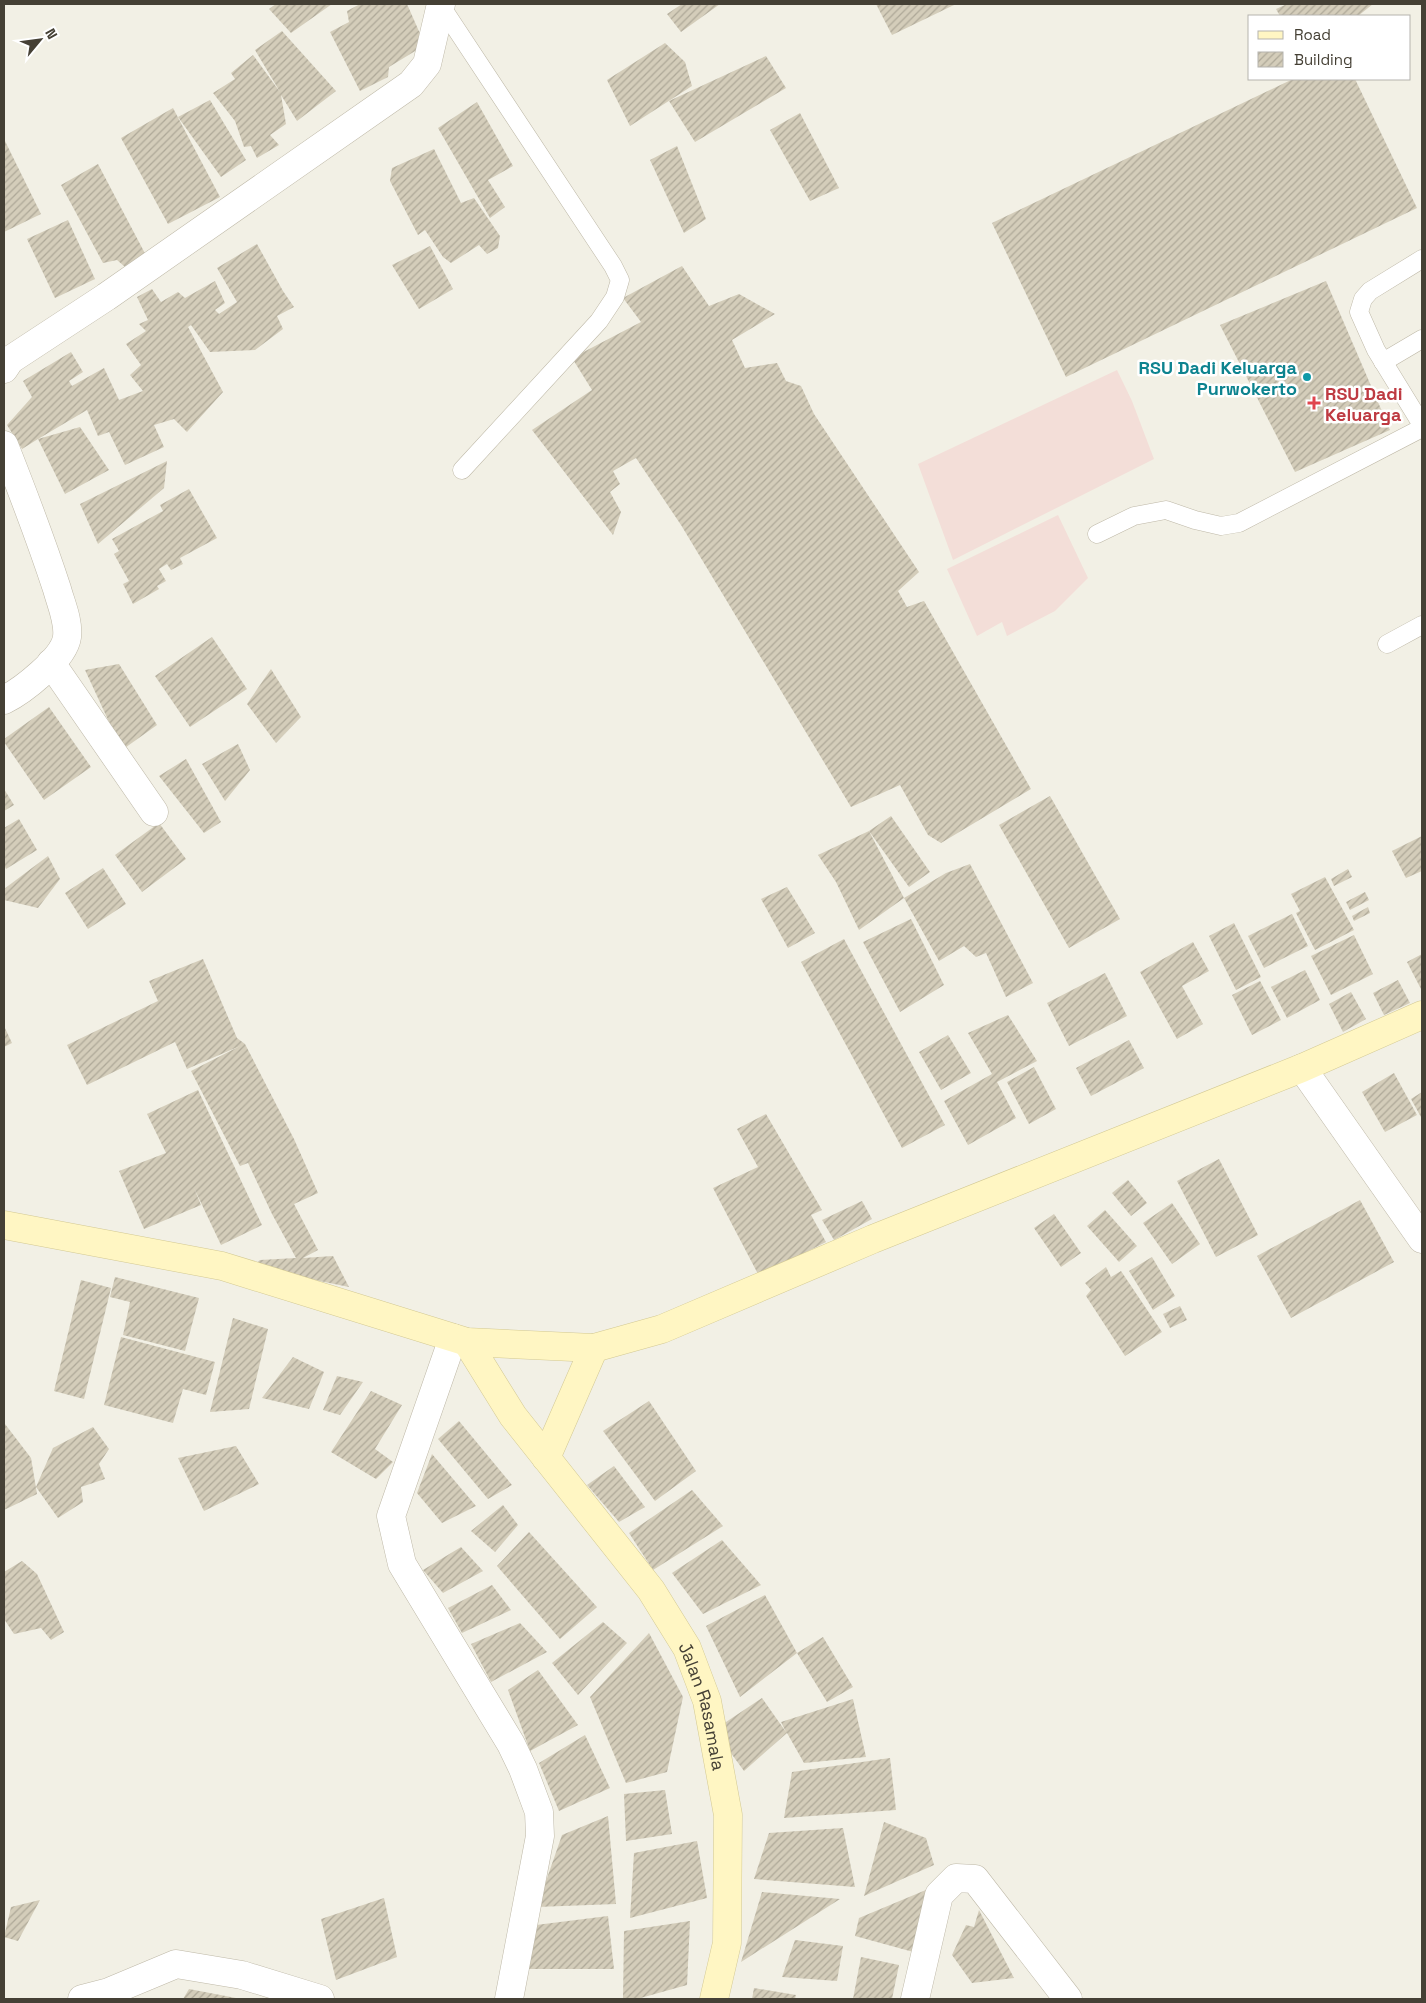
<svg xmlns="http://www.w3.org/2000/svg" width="1426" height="2003" font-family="'Space Grotesk',sans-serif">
<defs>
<pattern id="building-hatch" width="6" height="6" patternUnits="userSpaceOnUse" patternTransform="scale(1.25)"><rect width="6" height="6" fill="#d4cdba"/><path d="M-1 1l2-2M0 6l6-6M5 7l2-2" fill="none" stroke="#aea898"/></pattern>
</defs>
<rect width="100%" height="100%" fill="#f2f0e5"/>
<g fill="#f3ded8">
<polygon points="1117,370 1132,401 1154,459 953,560 918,464"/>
<polygon points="1058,515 1088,578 1055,611 1007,636 1002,622 977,636 947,569"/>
</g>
<g fill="url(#building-hatch)">
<polygon points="276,4 332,4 291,33 269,9"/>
<polygon points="360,4 407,4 425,45 389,67 388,77 360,91 330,32 349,22 347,11"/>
<polygon points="682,4 720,4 681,32 667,14"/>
<polygon points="876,4 956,4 892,35"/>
<polygon points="1287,4 1373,4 1358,16 1280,16 1276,9"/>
<polygon points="282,31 336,91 297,121 281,95 286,124 270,135 279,145 257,158 251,146 244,147 235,121 213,93 235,79 231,73 253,55 280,92 255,50"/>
<polygon points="665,43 685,62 692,86 630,126 607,80"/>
<polygon points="766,56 786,88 695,142 669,101"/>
<polygon points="1293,79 1355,79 1417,208 1066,377 992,223"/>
<polygon points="210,100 246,160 221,177 178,117"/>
<polygon points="477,102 513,166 488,180 505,207 490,218 438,128"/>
<polygon points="173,108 220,197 168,224 121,138"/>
<polygon points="800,113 839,188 810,201 770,130"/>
<polygon points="4,139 41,214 4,232"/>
<polygon points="677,146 706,219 684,233 650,160"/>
<polygon points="434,149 461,203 474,198 500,236 498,248 487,254 479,245 451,263 443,257 425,230 418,235 390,181 392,168"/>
<polygon points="98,164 149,261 132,273 117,260 103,263 61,185"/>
<polygon points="68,220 95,279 55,298 27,239"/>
<polygon points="257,244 283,291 294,307 277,316 283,329 255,350 210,352 191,325 188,327 223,392 187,432 174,419 154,425 164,447 125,465 109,432 98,436 87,410 38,439 80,427 109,470 65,494 38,439 22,449 7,425 32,397 23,381 71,352 83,372 69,381 72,386 104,368 119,400 143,391 130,375 141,365 126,344 146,331 139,324 148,320 137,297 152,289 161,302 178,292 185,298 215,281 225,303 215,310 219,314 237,302 217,268"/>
<polygon points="430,246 453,289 419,309 392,265"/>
<polygon points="682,266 709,306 739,294 775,314 732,340 745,368 777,363 786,381 801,386 814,414 919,572 898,591 907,607 924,601 1031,789 941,843 928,835 900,785 851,807 681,525 636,458 613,471 620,484 610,492 621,512 613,535 532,430 592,390 572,358 641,322 623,298"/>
<polygon points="1326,281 1390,430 1295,472 1220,325"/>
<polygon points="167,461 164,488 98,544 80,504"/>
<polygon points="189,489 217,538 180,558 183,564 171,570 167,564 159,569 166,581 157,586 159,589 133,604 123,584 129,581 114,554 119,551 112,539 163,511 160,505"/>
<polygon points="212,637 247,689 190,727 155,676"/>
<polygon points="119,664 157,725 122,750 85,670"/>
<polygon points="271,669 301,717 276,743 247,704"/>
<polygon points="49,707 91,767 44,800 4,742 4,739"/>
<polygon points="238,744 250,770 225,801 202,764"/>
<polygon points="186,759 221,822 204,833 159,776"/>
<polygon points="4,789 14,805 4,811"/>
<polygon points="1050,796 1120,919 1069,948 999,825"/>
<polygon points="891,816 930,872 909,887 869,831"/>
<polygon points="19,819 37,850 6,869 4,865 4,828"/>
<polygon points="159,823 186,859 142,892 115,855"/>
<polygon points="869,831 904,898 946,873 970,864 1033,983 1006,997 986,953 976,957 964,946 939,961 904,898 859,930 836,882 818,855"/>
<polygon points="1422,836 1422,871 1406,878 1392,851"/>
<polygon points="48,856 60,879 38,908 4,900 4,889"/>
<polygon points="103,868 126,904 88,929 65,893"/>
<polygon points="1348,869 1352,877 1334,886 1331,879"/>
<polygon points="1325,877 1354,930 1315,950 1296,913 1300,911 1291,894"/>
<polygon points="787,887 815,933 788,948 761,899"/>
<polygon points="1365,892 1369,900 1350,910 1346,902"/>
<polygon points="1368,907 1370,913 1354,921 1352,916"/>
<polygon points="1292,914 1308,946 1264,968 1248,936"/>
<polygon points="911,919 944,985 900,1012 863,942"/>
<polygon points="1234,923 1261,977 1236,990 1209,936"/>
<polygon points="1354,935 1373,974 1331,995 1311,956"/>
<polygon points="844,939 945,1125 902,1148 801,962"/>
<polygon points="1193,942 1209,971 1182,986 1203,1024 1177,1039 1140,972"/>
<polygon points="1422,954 1422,991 1407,962"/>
<polygon points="203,959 237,1038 245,1044 294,1139 318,1193 294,1204 318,1250 303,1258 333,1256 349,1287 251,1267 260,1260 296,1258 272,1214 248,1163 240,1166 191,1071 240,1046 187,1069 175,1042 87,1085 67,1045 158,1001 149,981"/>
<polygon points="1305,970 1320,1000 1287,1018 1271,987"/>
<polygon points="1105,973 1127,1016 1069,1046 1047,1003"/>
<polygon points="1398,980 1410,1003 1384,1015 1373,993"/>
<polygon points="1260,981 1281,1020 1252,1035 1232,995"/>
<polygon points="1351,992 1366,1019 1343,1032 1329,1004"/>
<polygon points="1008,1015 1037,1061 997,1082 1016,1118 968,1145 944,1101 992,1074 968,1033"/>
<polygon points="4,1026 12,1043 4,1047"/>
<polygon points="948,1035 971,1073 941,1090 919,1052"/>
<polygon points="1129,1040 1144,1068 1091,1096 1076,1068"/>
<polygon points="1034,1067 1056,1109 1029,1124 1007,1082"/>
<polygon points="1394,1073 1417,1115 1385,1132 1362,1092"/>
<polygon points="198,1090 262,1225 221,1245 194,1188 201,1205 144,1229 119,1171 166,1153 147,1114"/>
<polygon points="1422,1092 1422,1119 1411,1099"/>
<polygon points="766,1114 822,1210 811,1215 826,1242 759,1276 713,1188 758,1167 737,1129"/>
<polygon points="1219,1159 1258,1235 1216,1257 1177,1181"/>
<polygon points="1128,1180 1147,1203 1131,1216 1112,1193"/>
<polygon points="1360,1200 1394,1262 1291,1318 1257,1256"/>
<polygon points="862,1201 872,1219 834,1240 822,1220"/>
<polygon points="1172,1203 1200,1244 1172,1264 1143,1223"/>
<polygon points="1105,1210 1137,1246 1119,1262 1087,1226"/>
<polygon points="1054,1214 1081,1253 1061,1267 1034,1228"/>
<polygon points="1152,1257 1175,1296 1153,1310 1129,1271"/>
<polygon points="1106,1267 1111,1277 1121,1271 1162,1332 1125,1356 1086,1296 1091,1290 1085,1283"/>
<polygon points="115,1277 199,1298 185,1351 123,1335 130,1302 110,1297"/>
<polygon points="81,1280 111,1288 84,1399 54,1391"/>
<polygon points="1180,1306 1187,1320 1170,1328 1163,1314"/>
<polygon points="233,1318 268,1329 249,1409 210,1412"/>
<polygon points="121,1337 215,1362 206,1395 183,1389 173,1423 104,1405"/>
<polygon points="293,1357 324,1372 309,1409 262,1398"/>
<polygon points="337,1376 363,1382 340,1415 323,1410"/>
<polygon points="371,1391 402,1405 375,1449 393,1462 376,1479 331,1452"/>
<polygon points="649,1401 696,1471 655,1501 603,1431"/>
<polygon points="459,1421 512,1485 488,1499 438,1439"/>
<polygon points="5,1424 31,1458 37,1494 4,1510"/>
<polygon points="93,1427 109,1449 99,1464 105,1479 81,1487 83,1502 58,1518 36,1487 53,1448"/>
<polygon points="236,1446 259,1484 204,1511 178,1458"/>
<polygon points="432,1454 476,1506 442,1523 417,1493"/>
<polygon points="614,1466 645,1507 619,1522 587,1485"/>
<polygon points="692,1490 723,1526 653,1570 629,1533"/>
<polygon points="503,1505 518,1525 495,1552 471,1531"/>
<polygon points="529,1532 597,1607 560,1639 497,1566"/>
<polygon points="722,1540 761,1585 703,1614 672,1573"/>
<polygon points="461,1547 483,1571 443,1593 423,1570"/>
<polygon points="22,1561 37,1574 64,1632 51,1640 41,1628 14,1634 4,1619 4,1572"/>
<polygon points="492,1585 511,1610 462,1633 448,1608"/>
<polygon points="765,1595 797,1653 823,1637 853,1687 827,1702 797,1653 740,1697 706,1626"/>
<polygon points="603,1622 627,1643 578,1695 552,1663"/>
<polygon points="520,1623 547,1652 491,1682 471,1644"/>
<polygon points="649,1633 683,1697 667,1772 626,1783 590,1697"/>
<polygon points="538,1670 578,1725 530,1751 508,1690"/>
<polygon points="762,1698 786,1732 781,1722 853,1699 866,1757 804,1763 787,1733 744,1771 714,1730"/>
<polygon points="585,1735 610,1788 559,1811 539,1763"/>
<polygon points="890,1758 896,1810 784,1818 792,1772"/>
<polygon points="665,1790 672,1834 626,1841 624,1794"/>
<polygon points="608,1816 616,1904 537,1907 562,1835"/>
<polygon points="884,1822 926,1838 934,1865 864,1896"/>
<polygon points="843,1828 855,1887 754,1879 769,1833"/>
<polygon points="697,1841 707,1898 630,1918 634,1853"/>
<polygon points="933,1887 917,1953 855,1936 859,1918"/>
<polygon points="762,1892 840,1899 741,1962"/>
<polygon points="384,1898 397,1957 336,1980 321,1919"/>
<polygon points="40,1900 18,1941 4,1937 11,1907"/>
<polygon points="979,1910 1014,1978 972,1983 952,1955 966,1925 974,1927"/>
<polygon points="608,1916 614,1969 526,1969 536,1925"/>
<polygon points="690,1921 687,1985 637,1999 623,1999 624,1931"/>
<polygon points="795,1940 843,1946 837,1981 782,1977"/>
<polygon points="861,1957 899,1965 892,1999 853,1999"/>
<polygon points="754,1988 796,1995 795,1999 752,1999"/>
<polygon points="189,1989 236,1998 236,1999 183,1999"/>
</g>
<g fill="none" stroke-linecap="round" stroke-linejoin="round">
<g stroke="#beb8a7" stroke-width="19">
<g id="lane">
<polyline points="441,6 613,266 620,280 615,297 599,321 462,470"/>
<polyline points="1422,259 1370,291 1363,299 1359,312 1376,350 1422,425"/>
<polyline points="1383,362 1422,339"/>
<polyline points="1097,534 1134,516 1166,510 1195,520 1221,526 1239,523 1422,428"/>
<polyline points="1387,644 1422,625"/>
</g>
</g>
<g stroke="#beb8a7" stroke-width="29">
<g id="street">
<polyline points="4,369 10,360 106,297 411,84 427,64 441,4"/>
<path d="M4 445C23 493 41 540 57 589 61 604 69 621 67 637 64 659 22 691 4 700"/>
<polyline points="51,663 154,812"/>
<polyline points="1302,1068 1422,1239"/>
<polyline points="453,1338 391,1516 402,1564 511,1744 523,1769 539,1812 540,1836 509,1999"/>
<polyline points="82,1999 109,1992 176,1964 242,1975 320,1999"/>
<polyline points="915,1999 939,1895 956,1878 975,1879 1068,1999"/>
</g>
</g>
<g stroke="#d3c994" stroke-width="29">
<g id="secondary">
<polyline points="4,1225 222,1266 467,1342 594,1348 662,1329 873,1239 1302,1068 1422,1015"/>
<path id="s1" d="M467 1342 513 1416 651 1590 687 1648 707 1701 728 1815 727 1943 714 1999"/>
<polyline points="546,1458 594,1348"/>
</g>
</g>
<use href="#lane" stroke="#fff" stroke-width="18"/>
<use href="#street" stroke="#fff" stroke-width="28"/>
<use href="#secondary" stroke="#fff6c3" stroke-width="28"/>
</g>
<circle fill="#0f9aa8" stroke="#fff" stroke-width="2" cx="1307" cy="377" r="5"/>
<path fill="#e0444e" stroke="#fff" stroke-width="2" d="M1311.5 395.5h5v5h5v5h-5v5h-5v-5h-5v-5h5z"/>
<g text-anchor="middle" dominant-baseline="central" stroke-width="5" stroke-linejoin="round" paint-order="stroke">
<g font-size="18" font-weight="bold" fill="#0d838f" stroke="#fff" text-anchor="end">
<text x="1297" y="367">RSU Dadi Keluarga<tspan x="1297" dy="21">Purwokerto</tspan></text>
</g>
<g font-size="18" font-weight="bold" fill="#be3a42" stroke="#fff" text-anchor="start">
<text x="1325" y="393">RSU Dadi<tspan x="1325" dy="21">Keluarga</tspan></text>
</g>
<g font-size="18" fill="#454035" stroke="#fff">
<text stroke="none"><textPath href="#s1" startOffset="438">Jalan Rasamala</textPath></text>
</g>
</g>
<rect width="1426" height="2003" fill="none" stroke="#454035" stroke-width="10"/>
<rect x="1248" y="15" width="162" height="65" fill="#ffffff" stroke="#b5b3ae"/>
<rect x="1258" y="31" width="25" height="8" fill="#fff6c3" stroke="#b5b3ae"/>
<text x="1294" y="40" font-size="15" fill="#454035">Road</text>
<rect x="1258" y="52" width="25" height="15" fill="url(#building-hatch)" stroke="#b5b3ae"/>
<text x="1294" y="65" font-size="15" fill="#454035">Building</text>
<g transform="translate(40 40) rotate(61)" stroke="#ffffff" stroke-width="4" paint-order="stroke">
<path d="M0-4L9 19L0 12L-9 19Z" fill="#454035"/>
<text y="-8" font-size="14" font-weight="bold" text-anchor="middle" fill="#454035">N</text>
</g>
</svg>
